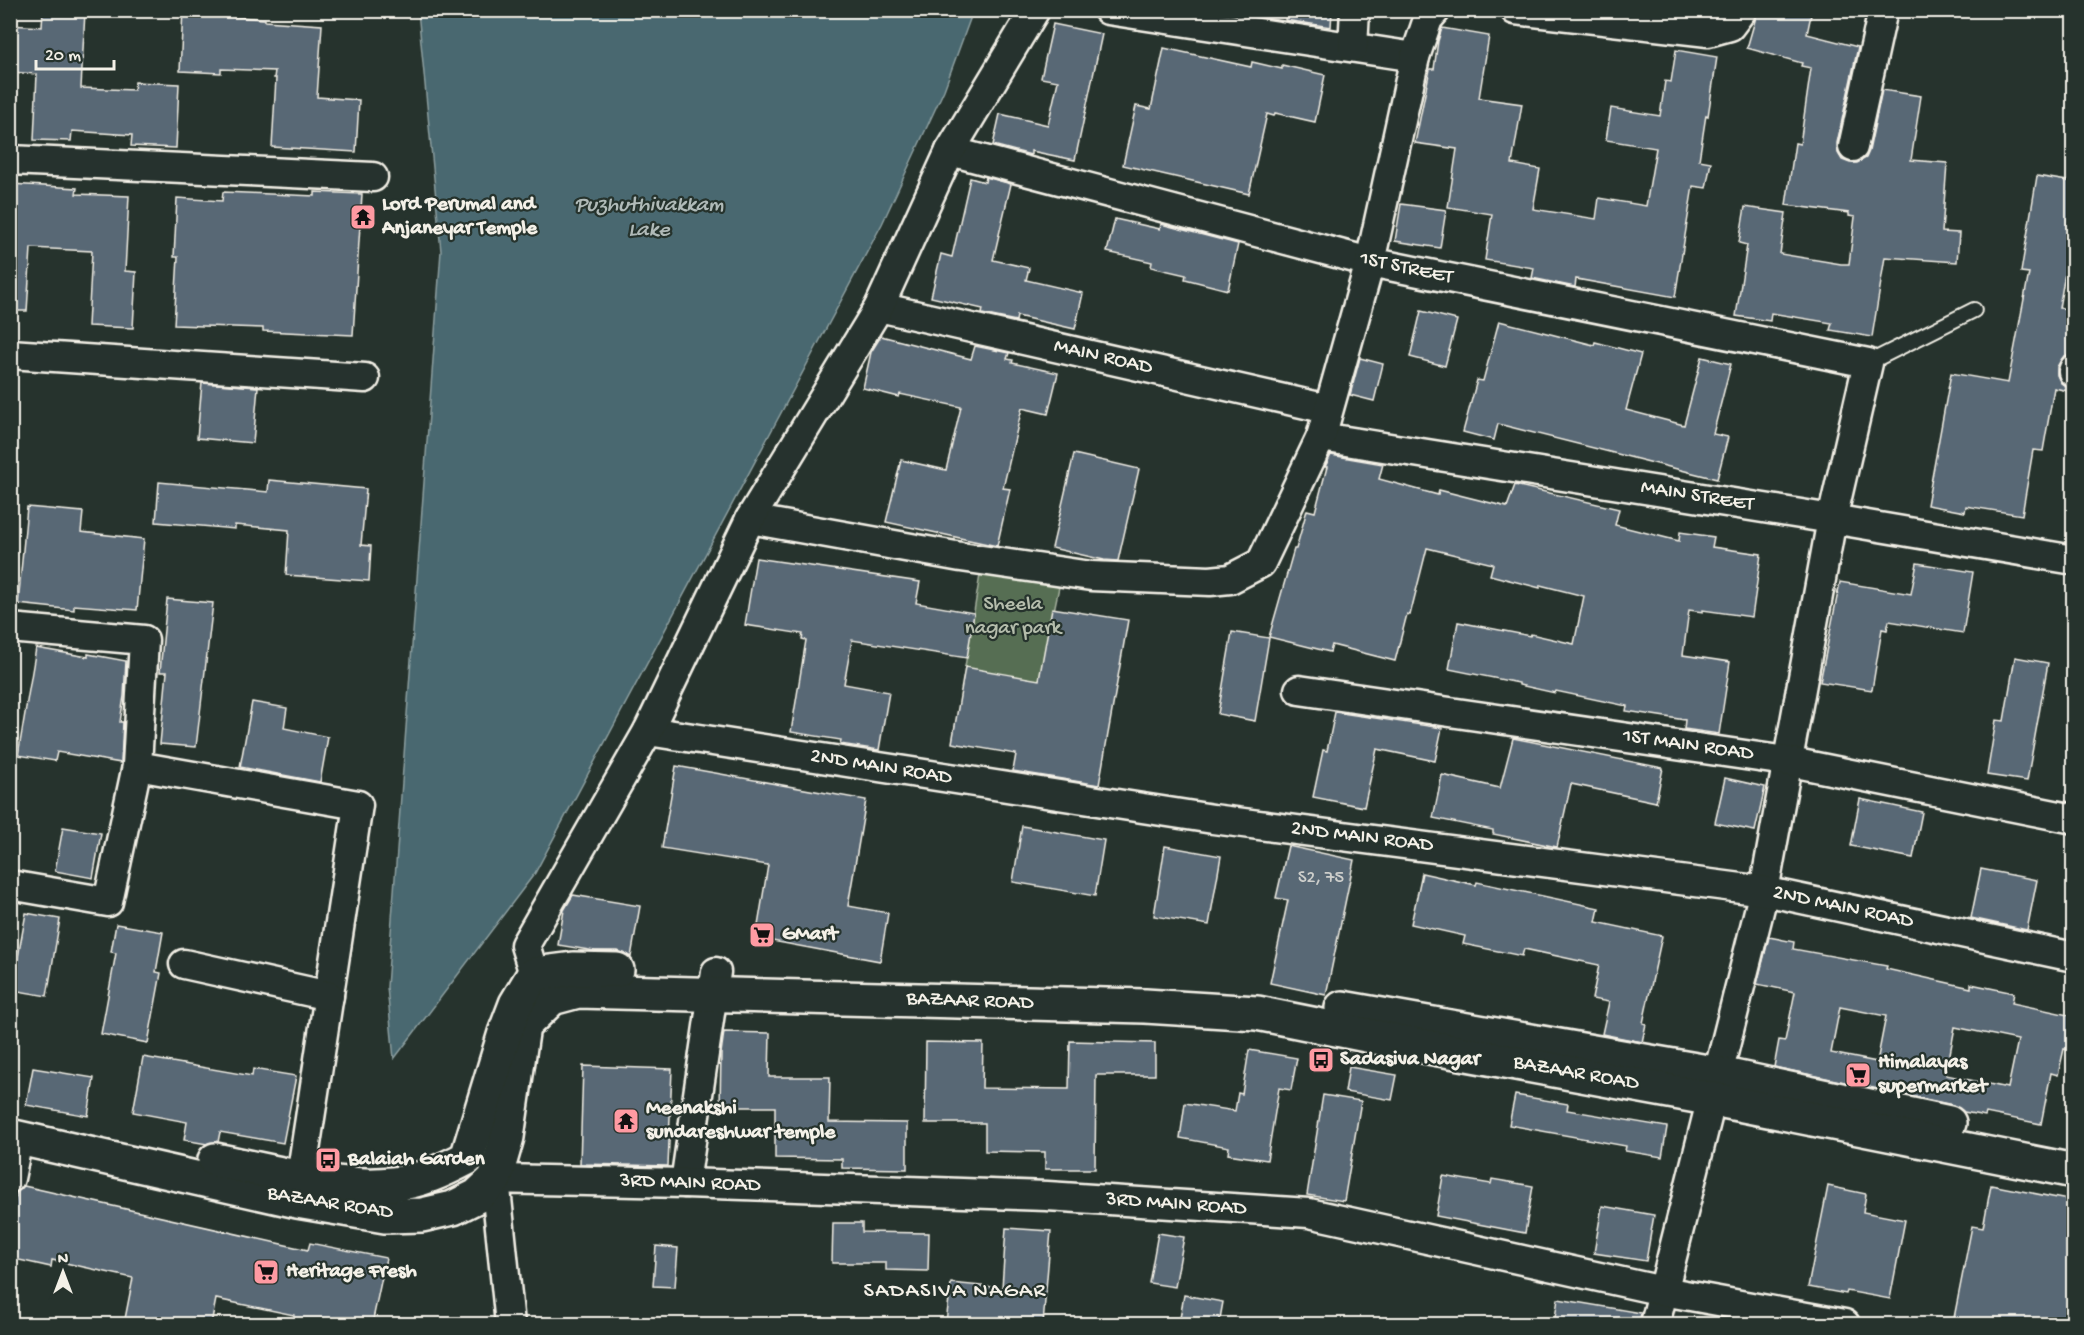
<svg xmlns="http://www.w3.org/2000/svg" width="2084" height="1335" font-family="'Gochi Hand',sans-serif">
<rect width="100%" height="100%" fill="#26332d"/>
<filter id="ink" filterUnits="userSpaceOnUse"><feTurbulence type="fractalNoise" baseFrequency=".0167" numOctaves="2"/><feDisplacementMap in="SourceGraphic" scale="12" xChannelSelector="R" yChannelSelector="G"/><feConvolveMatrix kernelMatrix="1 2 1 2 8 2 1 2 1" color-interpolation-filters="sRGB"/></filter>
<g filter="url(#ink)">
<polygon fill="#566e53" stroke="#a5b09e" stroke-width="1.5" points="981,569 1059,587 1038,686 965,667"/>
<polygon fill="#496870" stroke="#8d9fa0" stroke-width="1.5" points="418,11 973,11 944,90 882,224 535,873 394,1059 387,987 441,251"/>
<g fill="#596774" stroke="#f4f1e8" stroke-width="1.5" fill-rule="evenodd">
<polygon points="43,10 85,11 81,88 134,90 135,82 179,84 176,148 131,146 132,135 72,131 71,141 34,140 37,74 10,72 10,25 42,27"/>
<polygon points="183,10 224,13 224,16 265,19 265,21 322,25 317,97 359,100 356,152 272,147 276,78 274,78 275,71 221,69 221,73 180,71"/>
<polygon points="1286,10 1332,10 1331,27 1285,20"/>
<polygon points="1758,10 1812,10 1807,34 1858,47 1837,143 1838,153 1842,160 1850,163 1857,163 1866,158 1869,151 1882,90 1921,96 1911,160 1947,163 1942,232 1959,233 1957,262 1885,257 1872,337 1830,330 1832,323 1771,313 1770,321 1736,316 1747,245 1739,243 1745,207 1786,213 1780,254 1841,264 1849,264 1855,217 1849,216 1849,213 1786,205 1795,143 1800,144 1811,68 1801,66 1802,63 1747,48"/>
<polygon points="1053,24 1102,34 1075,160 1031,151 1031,155 993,145 1000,114 1048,125 1058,81 1041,78"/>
<polygon points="1442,28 1489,36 1479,98 1522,104 1512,164 1540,169 1533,209 1596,219 1599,198 1646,206 1656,148 1606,140 1611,108 1660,116 1665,81 1671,82 1676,50 1717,57 1708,116 1706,115 1699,160 1711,162 1706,188 1693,186 1675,297 1576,279 1575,287 1570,286 1532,278 1534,268 1485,260 1492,214 1448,207 1457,149 1415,143 1430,69 1434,69 1438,41"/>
<polygon points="1164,48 1251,67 1252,62 1282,69 1282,65 1325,75 1315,122 1275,113 1274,116 1267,114 1249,194 1123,165 1136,106 1151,109"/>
<polygon points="2037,176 2073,182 2073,245 2070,245 2059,308 2073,309 2073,353 2063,357 2057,367 2057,375 2061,383 2067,387 2073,388 2073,392 2054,388 2043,451 2033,450 2022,515 1966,506 1965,512 1927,505 1951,373 2008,383 2029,273 2021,272"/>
<polygon points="986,177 1011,184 993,260 1029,268 1026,280 1083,293 1075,329 1017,316 1016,321 982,314 983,309 931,297 941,254 952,257 970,178 985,182"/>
<polygon points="10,184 77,188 76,194 129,196 125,271 136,272 133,328 88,326 92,251 31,248 27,311 10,311"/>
<polygon points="223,192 315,196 315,192 362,194 353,335 263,331 263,328 174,325 178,257 174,257 177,198 222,201"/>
<polygon points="1401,204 1446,210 1440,248 1395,241"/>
<polygon points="1115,219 1160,229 1161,224 1238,244 1228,290 1185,279 1186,275 1151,267 1152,262 1107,252"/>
<polygon points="1421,311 1457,320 1445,366 1410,357"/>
<polygon points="1499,321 1594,345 1595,342 1641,354 1626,410 1684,425 1702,357 1731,364 1713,434 1728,437 1717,479 1498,424 1494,440 1463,432 1477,380 1483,381"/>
<polygon points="881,336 971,359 975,346 1009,353 1007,359 1013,360 1012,363 1058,373 1048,414 1022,408 1003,488 1010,489 997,546 886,522 901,460 946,470 961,407 900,394 899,397 863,388 871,352"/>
<polygon points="1360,358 1383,364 1374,401 1350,395"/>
<polygon points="202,383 258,387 253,443 197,438"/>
<polygon points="1074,454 1139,469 1118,561 1104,560 1052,548"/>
<polygon points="1331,455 1383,464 1379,479 1438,495 1439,490 1507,507 1515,485 1619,509 1615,525 1679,541 1680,532 1714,537 1712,547 1761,554 1752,617 1703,610 1703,612 1689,610 1683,655 1730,662 1719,734 1684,729 1685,720 1626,711 1627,706 1556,691 1555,693 1519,685 1519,683 1449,669 1458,622 1530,636 1531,634 1574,644 1584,596 1540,585 1540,588 1490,575 1493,564 1427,548 1410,615 1407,614 1395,661 1332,645 1330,652 1269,637 1294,549 1296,549 1307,510 1315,512 1327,467 1325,467"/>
<polygon points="269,480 366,489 361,545 371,546 369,581 286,575 289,530 235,525 235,529 156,522 159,482 268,492"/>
<polygon points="27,507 83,512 81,532 144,539 137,610 74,605 74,610 18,604"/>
<polygon points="756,558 920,582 916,603 974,613 967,658 852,640 844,684 889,692 879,750 840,744 841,740 791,732 806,640 802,639 803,634 745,625"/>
<polygon points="1917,563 1973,572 1963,633 1889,621 1887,630 1882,629 1872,690 1820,682 1840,582 1911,594"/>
<polygon points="167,599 213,603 196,747 160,744 167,672 160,672"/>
<polygon points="1052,608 1128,620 1099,785 1013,771 1016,754 952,743 965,667 1039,680"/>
<polygon points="1232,632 1269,638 1255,721 1218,714"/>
<polygon points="36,648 88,657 88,654 126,661 124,696 120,722 123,722 121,763 57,752 55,761 18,755"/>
<polygon points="2015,657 2048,663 2027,781 1987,775 1996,720 2004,721"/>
<polygon points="252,702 287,708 284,728 328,737 320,782 240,767"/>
<polygon points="1335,712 1442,728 1435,761 1377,749 1364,807 1313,797 1323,750 1327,751"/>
<polygon points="1513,738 1663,768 1656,802 1571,784 1557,847 1493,834 1493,830 1433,818 1442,775 1500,788"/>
<polygon points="676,766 866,800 848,906 888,913 880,961 756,938 768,865 662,848"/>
<polygon points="1725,778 1765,787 1755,831 1715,823"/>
<polygon points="1860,799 1922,812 1913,858 1851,846"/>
<polygon points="1022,826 1104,840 1095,896 1013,882"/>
<polygon points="63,827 101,833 93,878 55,871"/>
<polygon points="1165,846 1221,856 1209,925 1154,916"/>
<polygon points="1288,846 1354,860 1326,995 1270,983 1288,900 1276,898"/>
<polygon points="1981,869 2037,880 2027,930 1971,918"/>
<polygon points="1422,873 1476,885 1477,882 1599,908 1596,922 1662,936 1643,1023 1646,1024 1642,1042 1602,1034 1609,1002 1592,999 1599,965 1524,949 1522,956 1463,944 1465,936 1411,924"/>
<polygon points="573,895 640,906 631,957 618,951 595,951 558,945 564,910"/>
<polygon points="26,913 60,919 47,996 12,990"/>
<polygon points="116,924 163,932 156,972 161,973 148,1043 101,1034 116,953 111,952"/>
<path d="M1769 937 1794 942 1793 949 1887 966 1886 969 1971 988V984L2014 993 2012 1003 2073 1016V1051L2064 1049 2058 1075 2051 1073 2041 1124 1986 1113 1985 1116 1964 1112 1953 1105 1774 1067 1779 1040 1785 1041 1795 992 1757 984ZM1840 1007 1886 1016 1877 1062 1831 1053ZM1955 1027 2018 1040 2008 1088 1946 1075Z"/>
<polygon points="724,1032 770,1033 769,1077 830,1077 829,1122 907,1123 907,1169 842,1168 842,1159 775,1158 775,1107 720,1107 721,1053"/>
<polygon points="1070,1041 1155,1043 1155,1075 1096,1075 1095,1169 1045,1169 1045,1152 985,1151 985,1123 925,1123 926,1042 983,1043 982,1088 1069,1089"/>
<polygon points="1249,1050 1297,1058 1291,1090 1279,1088 1267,1160 1228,1154 1229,1147 1180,1138 1185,1103 1235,1111 1238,1093 1242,1094"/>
<polygon points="143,1057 252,1076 253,1069 296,1076 283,1143 220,1132 218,1142 207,1144 184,1140 187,1122 133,1112"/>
<polygon points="583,1066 672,1069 668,1166 580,1164"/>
<polygon points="1349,1067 1397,1075 1392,1100 1345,1092"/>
<polygon points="33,1068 94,1078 88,1116 26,1105"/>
<polygon points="1323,1095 1361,1101 1344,1201 1307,1195"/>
<polygon points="1515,1095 1568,1104 1567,1110 1667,1127 1662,1157 1625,1151 1626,1146 1509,1125"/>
<polygon points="1443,1176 1491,1184 1492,1179 1533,1186 1525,1233 1436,1216"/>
<polygon points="1991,1185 2073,1201 2073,1282 2065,1324 2022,1324 2003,1321 2002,1324 1990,1324 1954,1318 1972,1226 1983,1228"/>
<polygon points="24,1186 308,1250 310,1243 386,1258 372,1324 292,1324 294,1315 216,1299 211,1324 124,1324 133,1278 52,1260 51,1267 10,1258 10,1221 17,1192"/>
<polygon points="1828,1186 1866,1194 1863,1212 1905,1220 1890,1299 1847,1291 1846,1294 1808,1287"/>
<polygon points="1602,1206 1654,1215 1646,1261 1594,1253"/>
<polygon points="833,1223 862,1223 862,1232 929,1233 928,1271 886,1270 886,1263 832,1263"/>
<polygon points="1006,1228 1051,1231 1043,1324 986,1322 986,1324 973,1324 946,1322 951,1283 1002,1288"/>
<polygon points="1158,1233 1184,1237 1175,1287 1149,1283"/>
<polygon points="656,1246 678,1248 675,1287 653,1286"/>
<polygon points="1184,1295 1223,1302 1219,1324 1179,1324"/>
<polygon points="1558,1299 1641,1313 1639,1324 1554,1324"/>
</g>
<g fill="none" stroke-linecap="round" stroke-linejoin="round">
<g stroke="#f4f1e8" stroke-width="18">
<polyline id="lane" points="1868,363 1974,310"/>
</g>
<g stroke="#f4f1e8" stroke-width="33">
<g id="street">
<polyline points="1108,10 1415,57"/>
<polyline points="1515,10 1708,32 1730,26 1742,10"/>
<polyline points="1353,47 1355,10"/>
<polyline points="1853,147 1883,10"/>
<polyline points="950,151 1370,262 1868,363 1832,519 1764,891 1655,1324"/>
<polyline points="10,160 373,177"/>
<polyline points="879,307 1328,409"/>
<polyline points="10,354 365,378"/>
<polyline points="2073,372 2074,369"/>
<polyline points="1321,437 1832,519 2074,560"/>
<polyline points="750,519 961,557 1091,576 1210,581 1230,579 1261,563 1321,437 1370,262 1415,57 1428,19 1436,10"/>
<polyline points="10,628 144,640 137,766 358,805 301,1177"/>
<polyline points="1299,690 1786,761 2074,819"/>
<polyline points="648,731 1213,819 1764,891 2074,957"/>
<polyline points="10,885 108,902 137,766"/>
<polyline points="184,964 329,996"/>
<polyline points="534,974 525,945 648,731 750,519 879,307 950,151 1035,10"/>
<polyline points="10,1178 18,1140"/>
<polyline points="685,1183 716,972"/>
<polyline points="510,1324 495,1179 685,1183 1047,1196 1309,1213 1663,1291 1845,1324"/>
</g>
</g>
<g stroke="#f4f1e8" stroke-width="38">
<g id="secondary">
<polyline points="1342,1008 1719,1074 1949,1123"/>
<polyline points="10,1136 297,1201 385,1216 422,1215 453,1208 477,1196 495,1179 507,1137 523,1026 552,998 578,991 1145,1006 1257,1013 1396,1041 1713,1099 2074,1171"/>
<path d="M215 1160C270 1171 338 1190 393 1184 419 1182 444 1170 467 1158L505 1033 516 1004 534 974 573 969 617 970"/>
</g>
</g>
<use href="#lane" stroke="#26332d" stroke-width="14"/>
<use href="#street" stroke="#26332d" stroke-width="28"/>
<use href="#secondary" stroke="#26332d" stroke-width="33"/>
</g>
</g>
<defs>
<g id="temple-square" transform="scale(1.35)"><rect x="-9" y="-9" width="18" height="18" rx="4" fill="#ff9aa2" stroke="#26332d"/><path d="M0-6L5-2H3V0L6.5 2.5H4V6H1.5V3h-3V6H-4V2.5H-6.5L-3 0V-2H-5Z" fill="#111"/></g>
<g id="supermarket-square" transform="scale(1.35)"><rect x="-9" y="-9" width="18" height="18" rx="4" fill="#ff9aa2" stroke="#26332d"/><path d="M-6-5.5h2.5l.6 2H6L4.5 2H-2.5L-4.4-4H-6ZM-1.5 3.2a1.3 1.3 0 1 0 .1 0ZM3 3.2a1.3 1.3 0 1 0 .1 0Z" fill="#111"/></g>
<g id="bus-square" transform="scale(1.35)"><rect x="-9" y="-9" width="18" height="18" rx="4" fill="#ff9aa2" stroke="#26332d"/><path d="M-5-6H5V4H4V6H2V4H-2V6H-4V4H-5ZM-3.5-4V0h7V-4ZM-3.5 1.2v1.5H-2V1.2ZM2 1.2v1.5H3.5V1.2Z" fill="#111"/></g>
</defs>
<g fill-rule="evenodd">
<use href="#temple-square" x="363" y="217"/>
<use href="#supermarket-square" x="762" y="935"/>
<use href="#bus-square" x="1321" y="1060"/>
<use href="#supermarket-square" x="1858" y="1075"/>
<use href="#temple-square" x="626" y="1121"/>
<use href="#bus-square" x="328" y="1160"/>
<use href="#supermarket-square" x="266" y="1272"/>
</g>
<g text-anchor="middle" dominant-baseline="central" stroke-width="4.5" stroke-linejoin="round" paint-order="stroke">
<g font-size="18" fill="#cdcecb">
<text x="1321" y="878">S2, 75</text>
</g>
<g font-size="21" font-weight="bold" fill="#f4f1e8" stroke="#26332d" text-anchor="start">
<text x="382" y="205">Lord Perumal and<tspan x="382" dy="24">Anjaneyar Temple</tspan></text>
<text x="782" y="935">GMart</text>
<text x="1340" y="1060">Sadasiva Nagar</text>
<text x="1878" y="1063">Himalayas<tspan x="1878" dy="24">supermarket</tspan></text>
<text x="646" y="1109">Meenakshi<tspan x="646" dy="24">sundareshwar temple</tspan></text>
<text x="348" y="1160">Balaiah Garden</text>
<text x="286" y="1272">Heritage Fresh</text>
</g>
<g font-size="21" fill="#f4f1e8" stroke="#26332d">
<text transform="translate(1406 269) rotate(12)">1ST STREET</text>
<text transform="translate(1103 358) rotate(13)">MAIN ROAD</text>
<text transform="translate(1697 497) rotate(9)">MAIN STREET</text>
<text transform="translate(1688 746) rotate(8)">1ST MAIN ROAD</text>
<text transform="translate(881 768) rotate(9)">2ND MAIN ROAD</text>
<text transform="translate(1362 838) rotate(7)">2ND MAIN ROAD</text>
<text transform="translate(1843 908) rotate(12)">2ND MAIN ROAD</text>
<text transform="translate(970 1002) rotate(2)">BAZAAR ROAD</text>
<text transform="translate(1576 1074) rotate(10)">BAZAAR ROAD</text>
<text transform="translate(690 1184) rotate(2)">3RD MAIN ROAD</text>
<text transform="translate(330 1204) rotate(9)">BAZAAR ROAD</text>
<text transform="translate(1176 1205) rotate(4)">3RD MAIN ROAD</text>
</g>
<g font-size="21" fill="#b5bdac" stroke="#26332d">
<text x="1013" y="605">Sheela<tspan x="1013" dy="24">nagar park</tspan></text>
</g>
<g font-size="22" font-style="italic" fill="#b0bab8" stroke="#26332d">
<text x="649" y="206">Puzhuthivakkam<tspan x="649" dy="25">Lake</tspan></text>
</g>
<g font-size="22" letter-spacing="1.5" fill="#f4f1e8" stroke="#26332d">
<text x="955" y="1292">SADASIVA NAGAR</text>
</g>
</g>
<rect width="2084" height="1335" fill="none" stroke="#26332d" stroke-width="36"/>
<rect x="18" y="18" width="2048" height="1299" fill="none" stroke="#f4f1e8" stroke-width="2" filter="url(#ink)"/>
<g transform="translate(63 1272)" stroke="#26332d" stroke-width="4.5" paint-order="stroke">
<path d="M0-4.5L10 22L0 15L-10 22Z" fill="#f4f1e8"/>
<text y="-9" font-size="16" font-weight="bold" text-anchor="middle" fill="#f4f1e8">N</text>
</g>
<path d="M36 60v9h78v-9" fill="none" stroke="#f4f1e8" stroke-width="3"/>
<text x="45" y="60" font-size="18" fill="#f4f1e8" stroke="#26332d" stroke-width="4.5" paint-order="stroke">20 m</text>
</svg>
